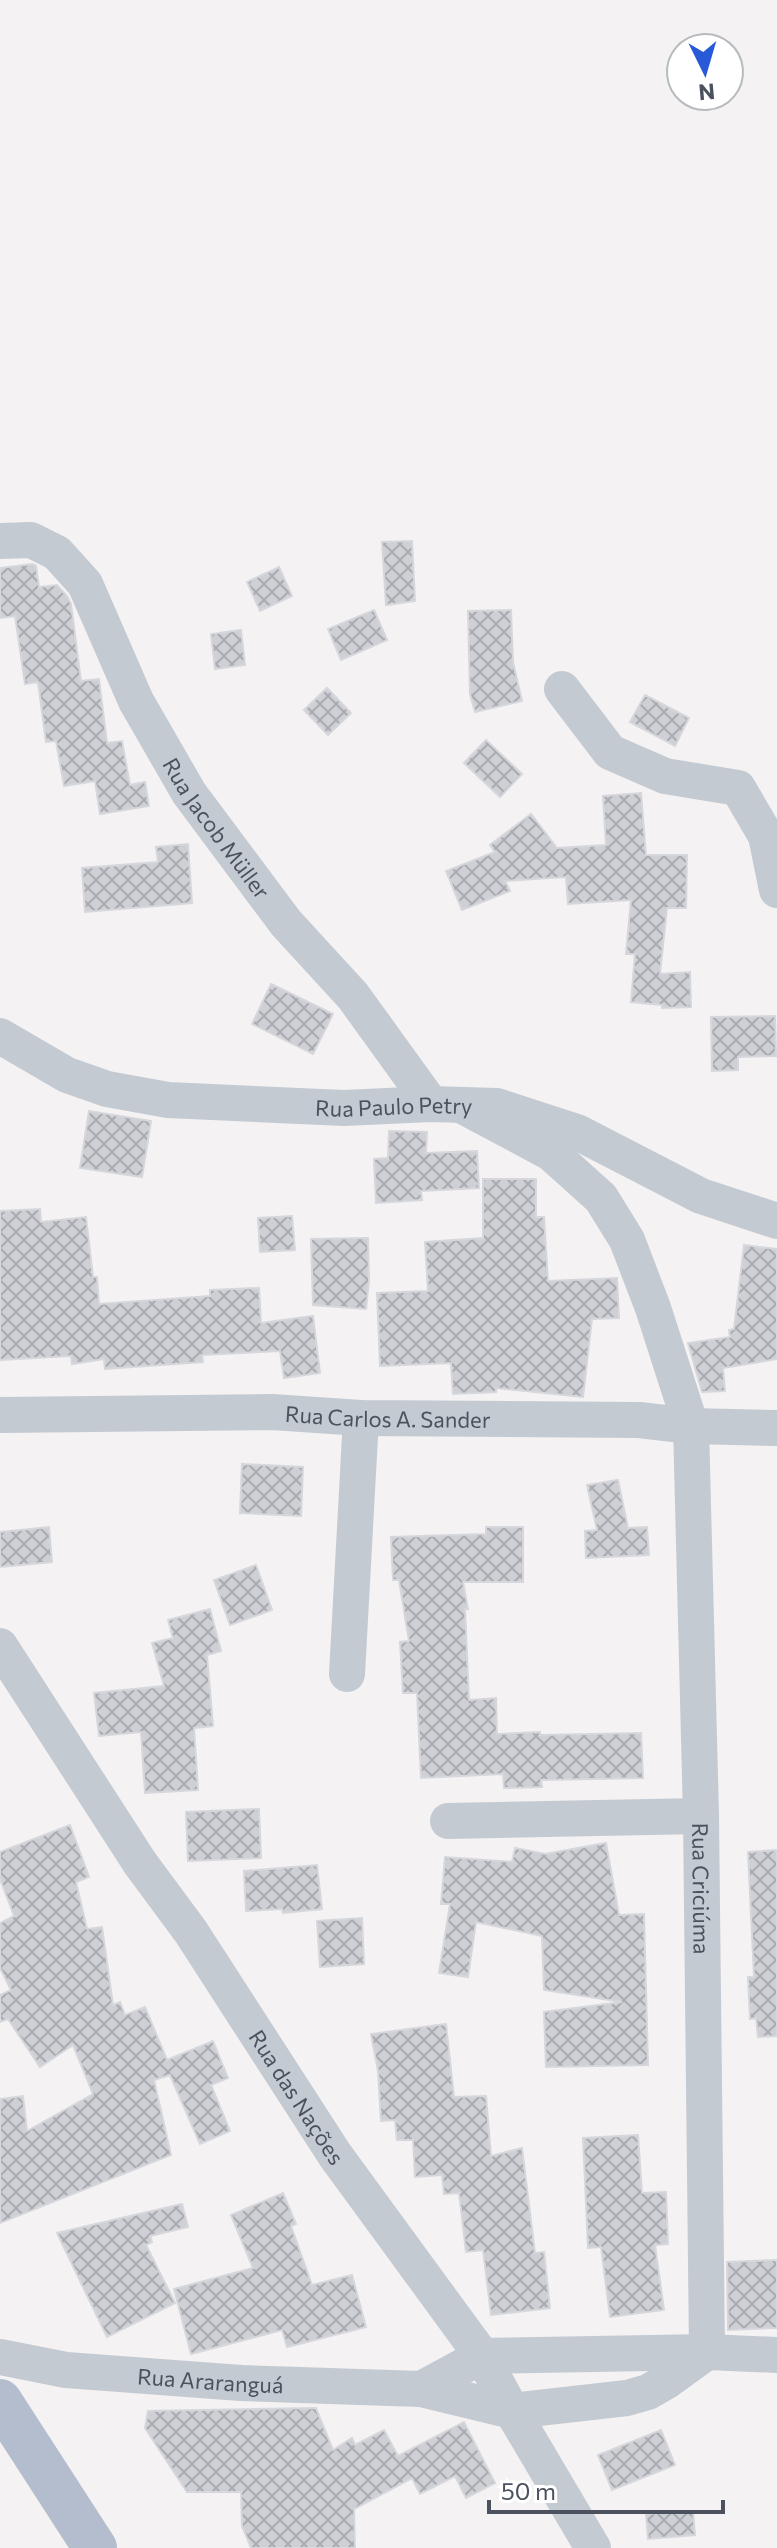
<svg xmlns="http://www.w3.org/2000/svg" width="777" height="2548" font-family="Commissioner,sans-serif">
<defs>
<pattern id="building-cross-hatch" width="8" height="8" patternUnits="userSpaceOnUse" patternTransform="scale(2)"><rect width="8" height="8" fill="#cfd0d5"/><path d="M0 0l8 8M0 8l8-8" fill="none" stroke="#aaabb0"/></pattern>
</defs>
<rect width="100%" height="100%" fill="#f4f2f2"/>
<g fill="url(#building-cross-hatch)" stroke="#d6d7dc" stroke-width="2">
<polygon points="412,541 415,601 386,605 382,542"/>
<polygon points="32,564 36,566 39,587 57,585 67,596 71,604 81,681 99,679 107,743 122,741 130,785 145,782 149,806 100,814 95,781 64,786 56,741 46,742 38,682 25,684 15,616 0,618 0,568"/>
<polygon points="279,567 292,596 260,611 247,582"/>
<polygon points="374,610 387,640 341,660 328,629"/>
<polygon points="511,610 513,662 522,701 475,712 470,694 468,611"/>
<polygon points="241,630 245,665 215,669 211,634"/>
<polygon points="327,688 351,713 328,735 304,710"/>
<polygon points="645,695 689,718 675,746 630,722"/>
<polygon points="486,740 522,774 500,797 464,763"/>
<polygon points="641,793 646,855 687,855 686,908 667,908 660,974 690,972 691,1007 662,1008 662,1005 631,1002 635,954 626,954 631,900 568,904 566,877 505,881 510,891 462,910 446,871 495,852 490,845 531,814 557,848 606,845 603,796"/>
<polygon points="188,844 192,903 85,912 82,868 158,862 156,847"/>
<polygon points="271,984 333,1014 313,1054 252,1024"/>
<polygon points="775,1016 776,1056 738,1057 738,1070 712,1071 711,1017"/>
<polygon points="89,1111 151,1121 142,1177 80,1168"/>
<polygon points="389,1131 427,1132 426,1153 477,1151 479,1188 421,1191 422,1200 376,1203 374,1159 388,1158"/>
<polygon points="483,1179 536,1179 536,1217 544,1217 548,1281 617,1278 619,1318 592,1319 583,1397 496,1388 496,1392 453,1394 451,1363 380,1366 377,1293 428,1291 425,1242 483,1238"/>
<polygon points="40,1209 41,1222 86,1217 93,1277 97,1277 99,1304 210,1296 210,1290 259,1288 261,1323 313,1316 320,1373 284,1378 280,1351 202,1355 203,1362 105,1369 104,1359 72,1364 71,1356 0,1360 0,1211"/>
<polygon points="292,1216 295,1250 260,1252 258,1218"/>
<polygon points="368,1238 369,1281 366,1309 313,1305 311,1239"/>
<polygon points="744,1245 777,1249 777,1359 723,1368 725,1391 702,1392 688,1343 730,1337 729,1330 734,1329"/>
<polygon points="242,1464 303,1467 301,1516 240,1513"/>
<polygon points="618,1480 628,1528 647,1527 649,1555 586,1558 585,1531 597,1530 587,1485"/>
<polygon points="49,1527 52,1562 0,1567 0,1532"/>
<polygon points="486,1527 523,1527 523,1582 463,1582 468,1609 465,1609 469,1700 496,1698 497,1734 540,1732 540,1735 641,1733 643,1778 541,1780 542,1787 504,1788 503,1774 421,1778 417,1693 403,1693 400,1642 409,1641 399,1580 393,1580 391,1537 486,1534"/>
<polygon points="256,1565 272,1610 230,1625 214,1580"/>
<polygon points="210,1609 221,1651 207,1655 213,1726 194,1728 198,1790 145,1793 141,1732 99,1736 94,1693 164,1686 152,1643 173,1638 168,1620"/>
<polygon points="259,1809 261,1858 188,1861 186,1812"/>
<polygon points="70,1825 89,1877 76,1882 87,1929 102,1927 113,2005 120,2002 125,2015 145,2007 167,2060 213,2041 228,2078 211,2085 230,2131 200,2144 170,2075 154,2080 171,2155 0,2223 0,2099 23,2096 27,2131 93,2094 73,2045 40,2067 8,2019 0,2022 0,1995 11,1990 0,1968 0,1923 14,1916 0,1879 0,1852"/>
<polygon points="606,1843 619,1915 644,1914 648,2065 546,2067 544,2012 622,2002 544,1990 542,1936 476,1922 468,1977 439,1973 450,1904 441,1904 445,1857 512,1862 515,1848 545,1854"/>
<polygon points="777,1850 777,2036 758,2037 756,2018 750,2019 748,1977 754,1977 748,1852"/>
<polygon points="317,1865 322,1909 283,1913 282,1909 246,1911 244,1871"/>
<polygon points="362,1918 364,1964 320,1967 317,1921"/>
<polygon points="446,2024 454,2097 486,2096 491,2156 522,2148 535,2253 544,2252 550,2308 491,2315 483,2250 466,2252 459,2193 444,2194 442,2175 415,2177 413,2140 397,2140 395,2120 381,2121 378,2071 371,2034"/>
<polygon points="638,2135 642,2193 666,2192 668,2244 655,2245 664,2310 610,2317 601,2247 588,2248 583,2138"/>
<polygon points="283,2193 296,2224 291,2226 312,2285 352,2275 366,2327 287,2347 282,2330 191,2354 174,2289 253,2268 231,2215"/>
<polygon points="182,2204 188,2227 150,2236 152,2242 146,2245 175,2303 107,2337 57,2233"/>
<polygon points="777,2260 777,2328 728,2330 727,2262"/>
<polygon points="316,2408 333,2450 352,2438 355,2445 384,2430 398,2456 464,2422 495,2483 466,2498 455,2476 420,2494 412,2478 354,2509 355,2548 251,2548 242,2526 241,2492 187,2492 145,2428 148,2411"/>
<polygon points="661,2430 675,2465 612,2490 598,2455"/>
<polygon points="693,2511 695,2535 648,2539 646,2514"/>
</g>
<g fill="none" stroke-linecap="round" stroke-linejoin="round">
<g stroke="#c4cad2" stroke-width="36">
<path id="s1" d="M0 541 31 540 57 553 85 584 136 701 189 793 286 923 353 996 431 1104"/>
<polyline points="562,689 610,752 665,776 738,788 766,836 777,890"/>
<path id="s2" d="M0 1036 67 1075 107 1089 168 1100 344 1108 431 1104 497 1106 577 1132 701 1196 777 1221"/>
<path id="s3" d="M461 1105 551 1153 601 1198 627 1240 653 1308 691 1426 701 1816 707 2352"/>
<path id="s4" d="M0 1415 272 1412 361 1418 639 1420 691 1426 777 1428"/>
<path id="s5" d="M0 1646 140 1863 191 1932 335 2155 482 2356 512 2411 593 2548"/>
<polyline points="347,1674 361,1418"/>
<polyline points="448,1821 701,1816"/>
<path id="s6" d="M0 2357 66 2370 241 2383 421 2389 512 2411 627 2398 648 2392 667 2381 707 2352"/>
<polyline points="421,2389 482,2356 707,2352 777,2355"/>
</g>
<polyline stroke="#b4bdcd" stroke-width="44" points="0,2401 95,2548"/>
</g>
<g text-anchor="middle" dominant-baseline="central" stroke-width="8" stroke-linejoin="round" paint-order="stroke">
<g font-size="22" fill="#4b525e" stroke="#fff">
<text stroke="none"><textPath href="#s1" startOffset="380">Rua Jacob Müller</textPath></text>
<text stroke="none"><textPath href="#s2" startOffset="408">Rua Paulo Petry</textPath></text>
<text stroke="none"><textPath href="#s4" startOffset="388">Rua Carlos A. Sander</textPath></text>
<text stroke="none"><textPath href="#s3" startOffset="878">Rua Criciúma</textPath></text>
<text stroke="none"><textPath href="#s5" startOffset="540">Rua das Nações</textPath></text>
<text stroke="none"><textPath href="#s6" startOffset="212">Rua Araranguá</textPath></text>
</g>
</g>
<g transform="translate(705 72) rotate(175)"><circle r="38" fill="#ffffff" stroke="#b7babf" stroke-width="2"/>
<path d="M0-6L14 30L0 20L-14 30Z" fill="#285ad7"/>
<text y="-12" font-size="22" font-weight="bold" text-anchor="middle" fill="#4b525e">N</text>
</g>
<path d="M489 2500v12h234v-12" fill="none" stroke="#4b525e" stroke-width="4"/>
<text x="501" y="2500" font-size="24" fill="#4b525e" stroke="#ffffff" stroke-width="6" paint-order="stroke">50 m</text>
</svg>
